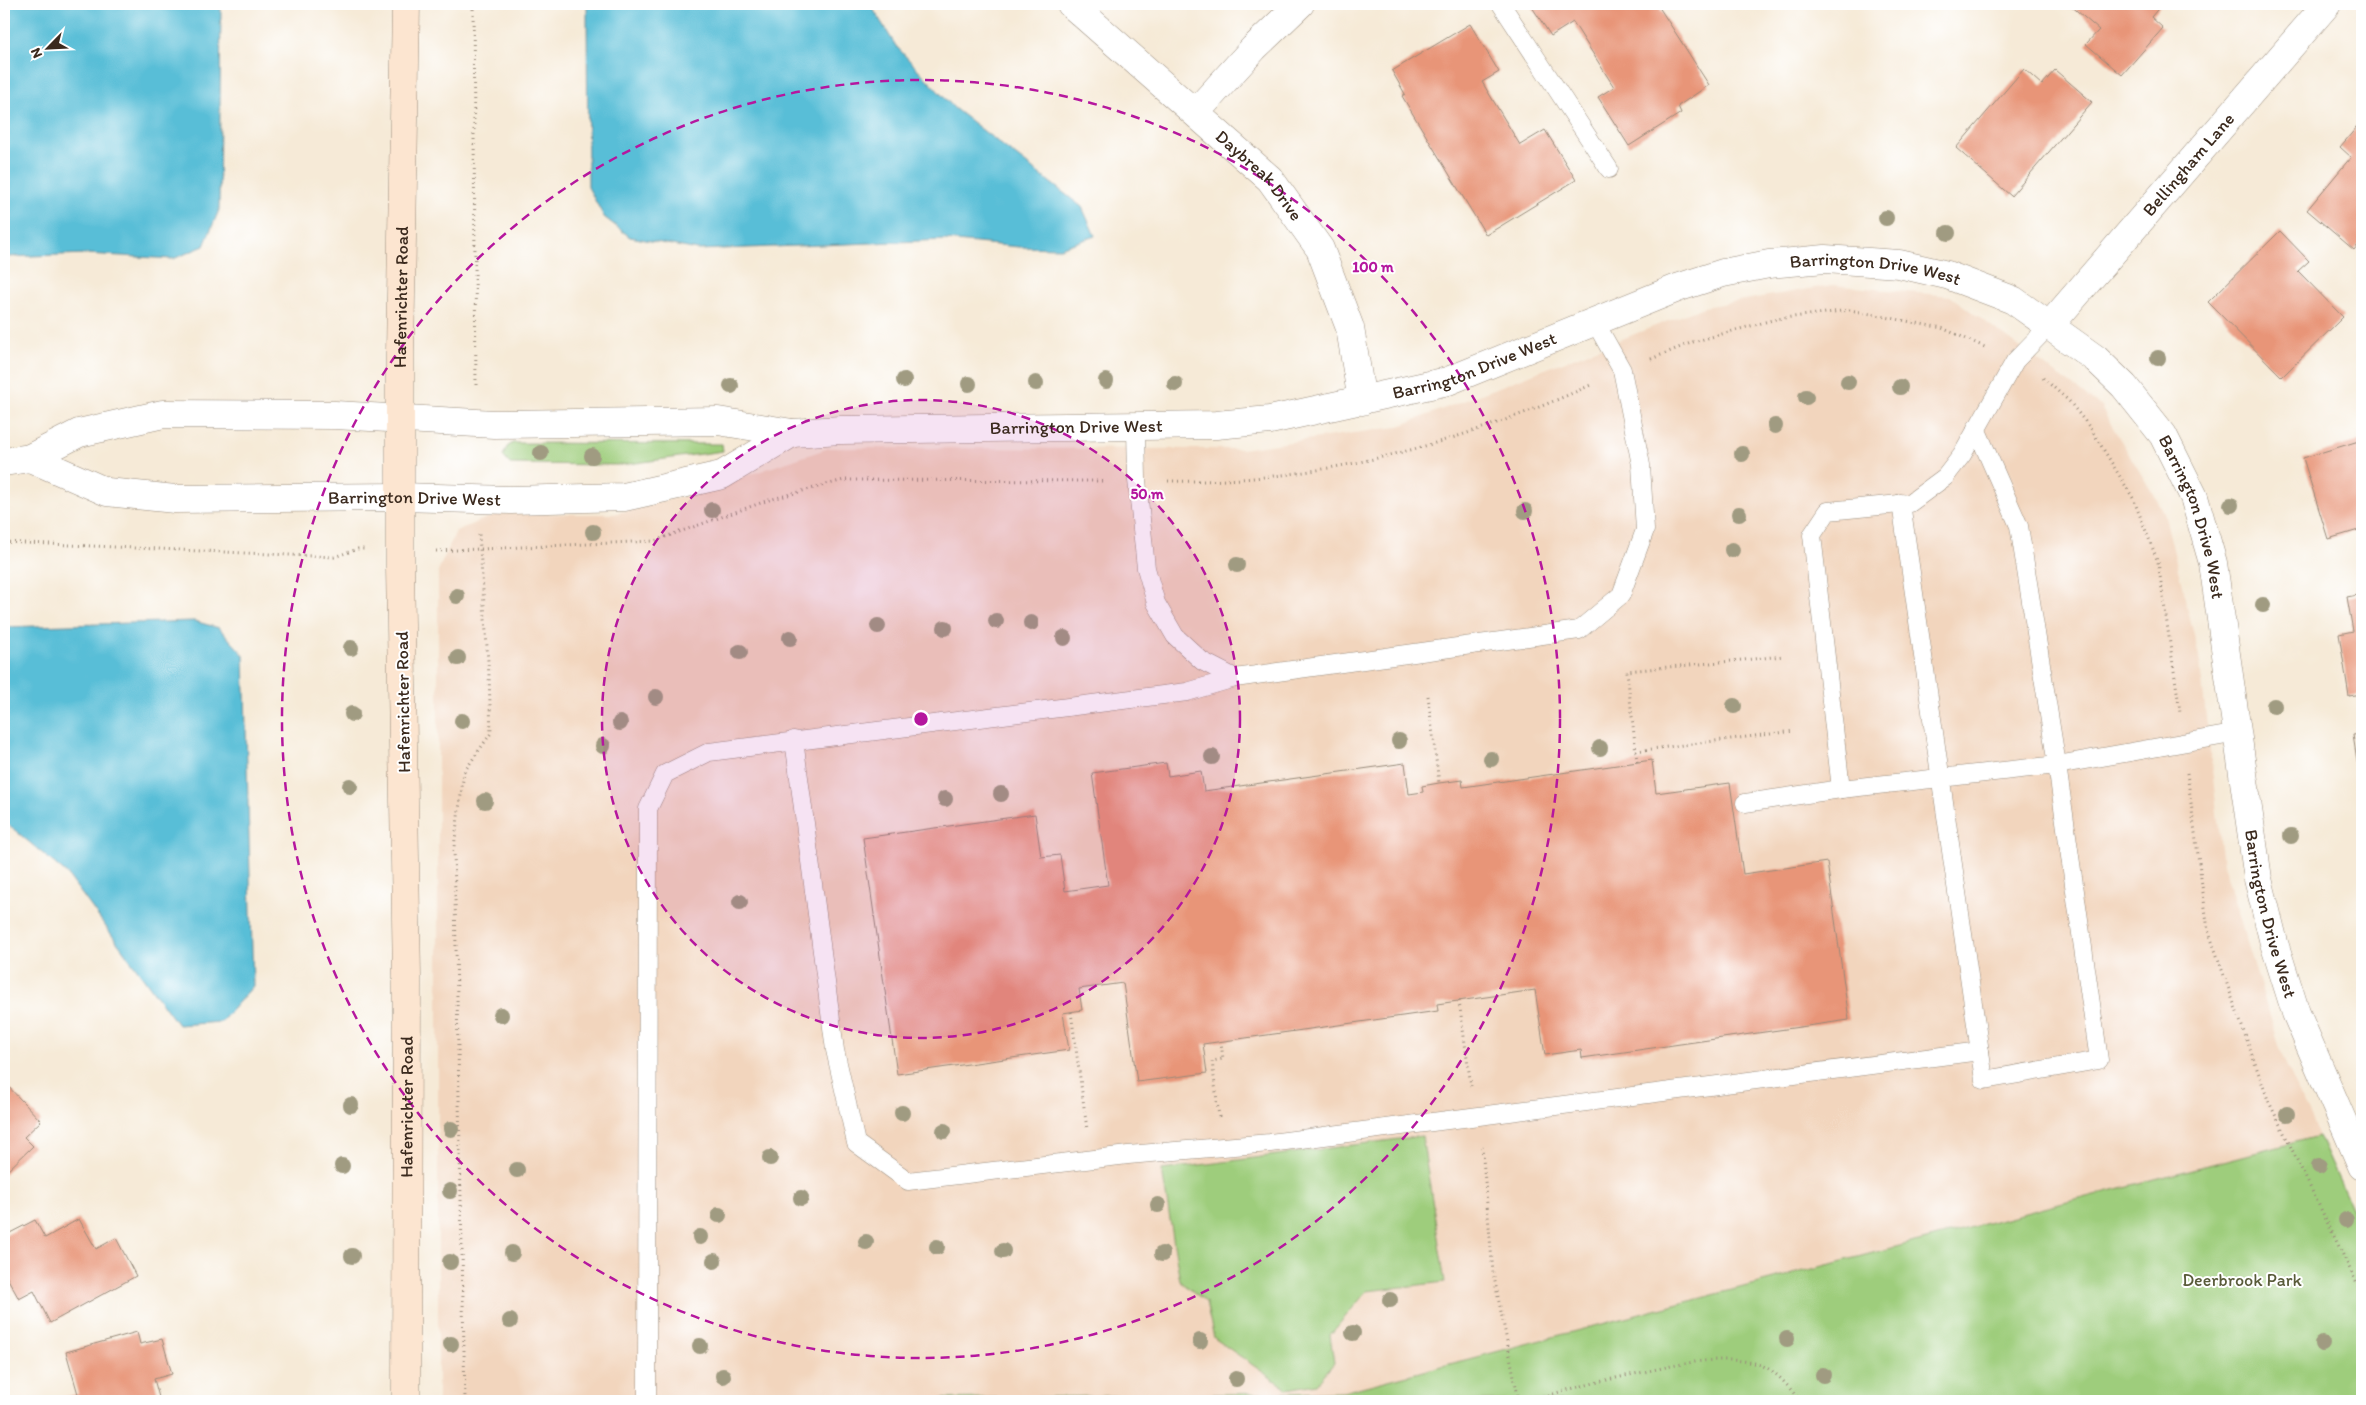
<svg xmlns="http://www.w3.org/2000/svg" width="2366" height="1405" font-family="Itim,sans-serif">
<rect width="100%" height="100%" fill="#fff"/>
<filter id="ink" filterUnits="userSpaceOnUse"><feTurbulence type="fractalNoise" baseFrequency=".02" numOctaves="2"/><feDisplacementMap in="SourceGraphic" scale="10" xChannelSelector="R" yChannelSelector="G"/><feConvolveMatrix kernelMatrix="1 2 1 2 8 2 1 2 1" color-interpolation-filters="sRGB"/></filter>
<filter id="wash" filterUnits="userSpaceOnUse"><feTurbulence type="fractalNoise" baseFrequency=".0096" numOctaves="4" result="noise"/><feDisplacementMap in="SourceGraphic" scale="20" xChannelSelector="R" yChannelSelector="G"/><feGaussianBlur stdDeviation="1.12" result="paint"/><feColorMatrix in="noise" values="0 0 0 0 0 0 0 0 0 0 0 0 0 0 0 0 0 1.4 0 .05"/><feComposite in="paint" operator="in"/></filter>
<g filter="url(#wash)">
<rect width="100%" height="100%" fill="#f6ead7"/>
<polygon fill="#f2d5bd" points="1832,285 1950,296 2100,406 2164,512 2199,656 2223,865 2283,1058 2319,1136 1343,1392 814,1401 438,1401 438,571 456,531 496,514 614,514 695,493 829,448 1242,449 1397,427 1704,307"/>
<g fill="#9ecd7b" stroke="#6c7c4c">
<polygon points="513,443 722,444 723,451 621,465 510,464 503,456 507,447"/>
<polygon points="1422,1136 1445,1282 1367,1291 1330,1335 1334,1363 1316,1384 1287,1389 1214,1338 1206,1302 1180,1281 1162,1170"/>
<polygon points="2319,1136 2362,1231 2362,1401 814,1401 1343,1392"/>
</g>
<g fill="#59bed7" stroke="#4a747a">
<polygon points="4,4 221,4 219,210 204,246 173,259 87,254 4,257"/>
<polygon points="587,4 870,4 896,46 954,108 1082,207 1095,236 1060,248 1019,247 945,240 698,250 630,237 604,217 588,187"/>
<polygon points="194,621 219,628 244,655 253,986 221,1022 178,1025 67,874 4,821 4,627"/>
</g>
<g id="blocks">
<g fill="#e89578">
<polygon points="1530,4 1657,4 1709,85 1678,106 1681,113 1629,146 1598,97 1614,87 1573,22 1551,36"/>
<polygon points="2069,4 2162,4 2151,17 2163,28 2122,75 2086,44 2099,30"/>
<polygon points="1470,24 1499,72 1482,82 1520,145 1545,130 1576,180 1486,235 1402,96 1405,94 1392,71"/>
<polygon points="2024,69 2042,85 2055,70 2092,102 2011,196 1956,148"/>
<polygon points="2357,127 2362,131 2362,240 2354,250 2307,210 2351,157 2340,147"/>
<polygon points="2280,231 2309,261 2298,271 2343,317 2282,377 2208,302"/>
<polygon points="2362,440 2362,529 2328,539 2303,458"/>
<polygon points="2362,594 2362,694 2349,696 2339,634 2353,631 2347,597"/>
<polygon points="2362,734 2362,786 2361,786 2353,735"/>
<polygon points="1652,760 1656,793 1730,783 1743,874 1827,862 1849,1020 1582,1058 1581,1050 1545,1055 1535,990 1437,1004 1438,1011 1203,1044 1207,1073 1137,1082 1123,983 1079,989 1082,1010 1063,1013 1069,1050 897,1074 863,838 1035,814 1041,857 1060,855 1065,891 1108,885 1092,773 1166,763 1168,776 1201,771 1204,791 1405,763 1409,794 1423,792 1422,786 1439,783 1462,780 1463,787"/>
<polygon points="4,1082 41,1121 24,1137 33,1146 4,1174"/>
<polygon points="79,1219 96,1249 116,1238 136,1276 50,1323 34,1291 19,1299 4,1272 4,1236 35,1220 45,1238"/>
<polygon points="137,1332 140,1344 162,1339 172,1374 154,1379 160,1401 62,1401 61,1398 78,1394 66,1352"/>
</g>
</g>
</g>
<g filter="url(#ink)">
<use href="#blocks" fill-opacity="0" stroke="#988a7a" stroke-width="1"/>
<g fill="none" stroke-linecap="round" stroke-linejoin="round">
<g stroke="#988a7a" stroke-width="19">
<g id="lane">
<polyline points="1501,4 1609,169"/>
<polyline points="1136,428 1137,480 1146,568 1156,603 1175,636 1202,661 1235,678 1579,630 1621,595 1645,530 1641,465 1622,370 1595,322"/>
<polyline points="1901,503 1984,1080 2099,1060 2057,765 2019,526 1976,428"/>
<polyline points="794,740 835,1050 856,1143 908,1181 1128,1155 1270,1143 1980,1051"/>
<polyline points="1841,789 1812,535 1828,511 1910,503 1945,477 1962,455 2015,361 2050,325"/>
<polyline points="1745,803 1841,789 2057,765 2238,733"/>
<polyline points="647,1401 648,809 665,774 709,752 1187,692 1235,678"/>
</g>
</g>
<g stroke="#988a7a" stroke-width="29">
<g id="street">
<path id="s1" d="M1071 4 1270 179 1320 249 1350 328 1362 401"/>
<polyline points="1196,112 1254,48 1300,4"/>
<path id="s2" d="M2050 325 2327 4"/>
<path id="s3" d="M30 458 107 492 175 499 400 497 511 500 624 497 722 475 792 433"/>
<path id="s4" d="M4 462 30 458 79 433 163 414 335 415 494 424 718 421 792 433 841 430 1216 425 1270 420 1448 381 1680 287 1723 273 1769 264 1825 259 1899 264 1947 275 2013 300 2096 359 2124 386 2163 435 2194 497 2213 563 2258 879 2274 943 2296 1013 2362 1166"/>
</g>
</g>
<g stroke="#988a7a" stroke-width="29">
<g id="secondary">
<path id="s5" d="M406 1401 407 977 400 566V354L406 4"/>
</g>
</g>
<g stroke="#988a7a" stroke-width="3" stroke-dasharray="1 4" stroke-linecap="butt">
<polyline points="473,4 476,386"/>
<polyline points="1651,359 1693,342 1776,319 1850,310 1942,328 1987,348"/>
<polyline points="2043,378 2069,401 2091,429 2133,498 2158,562 2180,712"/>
<path d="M1168 481C1314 484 1461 444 1593 384"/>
<polyline points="4,542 334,557 358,549 365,549"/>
<polyline points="436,551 654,541 769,500 844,480 1105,481"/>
<polyline points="1428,696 1439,783"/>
<polyline points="1636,751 1794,731"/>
<polyline points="1637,762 1627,671 1784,656"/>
<polyline points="2187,773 2208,930 2268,1100 2362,1294"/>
<polyline points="1459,1001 1471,1086"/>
<polyline points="1071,1012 1087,1129"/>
<polyline points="1219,1117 1212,1061 1223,1059 1221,1042"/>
<polyline points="1482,1147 1493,1272 1519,1401"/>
<polyline points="465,1401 454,847 464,772 491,733 489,675 479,534"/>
<path d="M1529 1401C1567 1389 1605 1380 1644 1372 1679 1364 1718 1355 1754 1363 1774 1367 1788 1386 1800 1401"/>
</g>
<use href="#lane" stroke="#fff" stroke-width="18"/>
<use href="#street" stroke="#fff" stroke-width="28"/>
<use href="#secondary" stroke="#fce5d0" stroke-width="28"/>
</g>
<g fill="#a09b81">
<circle cx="1886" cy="218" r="8"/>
<circle cx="1948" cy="233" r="8"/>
<circle cx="2158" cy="358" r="8"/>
<circle cx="904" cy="380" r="8"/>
<circle cx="1106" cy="381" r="8"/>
<circle cx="1848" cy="382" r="8"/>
<circle cx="1036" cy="383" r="8"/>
<circle cx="969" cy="384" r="8"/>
<circle cx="1175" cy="384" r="8"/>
<circle cx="731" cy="386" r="8"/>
<circle cx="1900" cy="387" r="8"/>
<circle cx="1806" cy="397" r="8"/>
<circle cx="1775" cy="426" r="8"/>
<circle cx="541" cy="453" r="8"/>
<circle cx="1742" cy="454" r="8"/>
<circle cx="592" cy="456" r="8"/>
<circle cx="2231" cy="505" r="8"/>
<circle cx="712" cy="510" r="8"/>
<circle cx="1525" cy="511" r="8"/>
<circle cx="1739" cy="514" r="8"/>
<circle cx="593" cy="532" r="8"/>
<circle cx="1732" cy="550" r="8"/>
<circle cx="1237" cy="565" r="8"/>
<circle cx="457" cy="596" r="8"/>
<circle cx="2263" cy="605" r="8"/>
<circle cx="996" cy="621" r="8"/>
<circle cx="1031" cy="623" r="8"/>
<circle cx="878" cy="626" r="8"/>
<circle cx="945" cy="628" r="8"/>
<circle cx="790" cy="638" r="8"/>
<circle cx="1064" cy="638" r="8"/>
<circle cx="351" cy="648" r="8"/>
<circle cx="740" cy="652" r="8"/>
<circle cx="458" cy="658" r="8"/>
<circle cx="656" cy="697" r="8"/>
<circle cx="1734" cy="706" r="8"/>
<circle cx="2274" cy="706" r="8"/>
<circle cx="352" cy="714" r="8"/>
<circle cx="462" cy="721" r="8"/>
<circle cx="620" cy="723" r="8"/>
<circle cx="1399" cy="741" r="8"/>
<circle cx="603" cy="746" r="8"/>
<circle cx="1600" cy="748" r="8"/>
<circle cx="1212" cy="757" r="8"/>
<circle cx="1491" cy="759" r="8"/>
<circle cx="350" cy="786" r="8"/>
<circle cx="1001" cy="794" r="8"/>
<circle cx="945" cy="799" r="8"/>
<circle cx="485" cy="801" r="8"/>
<circle cx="2291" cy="836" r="8"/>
<circle cx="740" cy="902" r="8"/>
<circle cx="501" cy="1015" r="8"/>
<circle cx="351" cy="1105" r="8"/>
<circle cx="902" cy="1113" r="8"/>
<circle cx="2287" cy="1114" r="8"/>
<circle cx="451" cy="1129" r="8"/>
<circle cx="944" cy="1131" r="8"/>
<circle cx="770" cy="1158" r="8"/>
<circle cx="342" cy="1166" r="8"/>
<circle cx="2319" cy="1166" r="8"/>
<circle cx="517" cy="1170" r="8"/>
<circle cx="450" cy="1191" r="8"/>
<circle cx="801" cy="1198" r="8"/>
<circle cx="1158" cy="1205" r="8"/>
<circle cx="719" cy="1215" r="8"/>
<circle cx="2346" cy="1220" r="8"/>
<circle cx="700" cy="1237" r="8"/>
<circle cx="866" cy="1242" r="8"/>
<circle cx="937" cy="1247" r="8"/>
<circle cx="1003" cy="1251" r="8"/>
<circle cx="512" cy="1253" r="8"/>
<circle cx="1162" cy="1254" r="8"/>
<circle cx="352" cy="1256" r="8"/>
<circle cx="714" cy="1261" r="8"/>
<circle cx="450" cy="1262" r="8"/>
<circle cx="1390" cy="1300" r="8"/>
<circle cx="510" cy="1321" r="8"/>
<circle cx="1353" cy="1333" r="8"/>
<circle cx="1787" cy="1339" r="8"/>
<circle cx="1200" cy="1341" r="8"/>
<circle cx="451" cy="1344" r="8"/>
<circle cx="2322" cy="1344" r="8"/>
<circle cx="700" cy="1346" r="8"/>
<circle cx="1823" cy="1375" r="8"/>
<circle cx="723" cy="1376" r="8"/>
<circle cx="1236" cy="1379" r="8"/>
</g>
</g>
<circle cx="921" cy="719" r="319" fill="#b5179e" fill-opacity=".12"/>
<g fill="none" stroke="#b5179e" stroke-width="2.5" stroke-dasharray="9 6">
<circle cx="921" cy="719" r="319"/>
<circle cx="921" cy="719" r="639"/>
</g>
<g text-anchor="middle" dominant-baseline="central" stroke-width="4" stroke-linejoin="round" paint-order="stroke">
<g font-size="18" fill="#3b2a1e" stroke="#fff">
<text stroke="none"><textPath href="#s2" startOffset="212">Bellingham Lane</textPath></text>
<text stroke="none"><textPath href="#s1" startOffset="255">Daybreak Drive</textPath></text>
<text stroke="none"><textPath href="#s4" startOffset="1908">Barrington Drive West</textPath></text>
<text stroke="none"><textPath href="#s5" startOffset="1104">Hafenrichter Road</textPath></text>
<text stroke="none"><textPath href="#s4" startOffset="1488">Barrington Drive West</textPath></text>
<text stroke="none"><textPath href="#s4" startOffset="1082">Barrington Drive West</textPath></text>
<text stroke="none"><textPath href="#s3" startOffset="392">Barrington Drive West</textPath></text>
<text stroke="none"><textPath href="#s4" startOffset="2342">Barrington Drive West</textPath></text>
<text transform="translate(403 702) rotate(-91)">Hafenrichter Road</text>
<text stroke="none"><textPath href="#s4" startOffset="2748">Barrington Drive West</textPath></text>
<text stroke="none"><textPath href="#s5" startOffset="294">Hafenrichter Road</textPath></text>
</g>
<g font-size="18" fill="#595b3a" stroke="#fff">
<text x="2242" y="1280">Deerbrook Park</text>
</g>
</g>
<circle cx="921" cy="719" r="8" fill="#b5179e" stroke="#fff" stroke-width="2.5"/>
<g font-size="15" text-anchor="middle" font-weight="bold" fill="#b5179e" stroke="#fff" stroke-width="4" stroke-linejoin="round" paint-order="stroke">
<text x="1373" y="272">100 m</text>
<text x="1147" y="499">50 m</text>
</g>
<rect width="2366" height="1405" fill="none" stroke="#fff" stroke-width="20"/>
<g transform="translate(48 48) rotate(246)" stroke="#ffffff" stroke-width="4" paint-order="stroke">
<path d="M0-4L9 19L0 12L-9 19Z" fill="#3b2a1e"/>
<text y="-8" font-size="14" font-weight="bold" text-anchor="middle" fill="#3b2a1e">N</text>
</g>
</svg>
